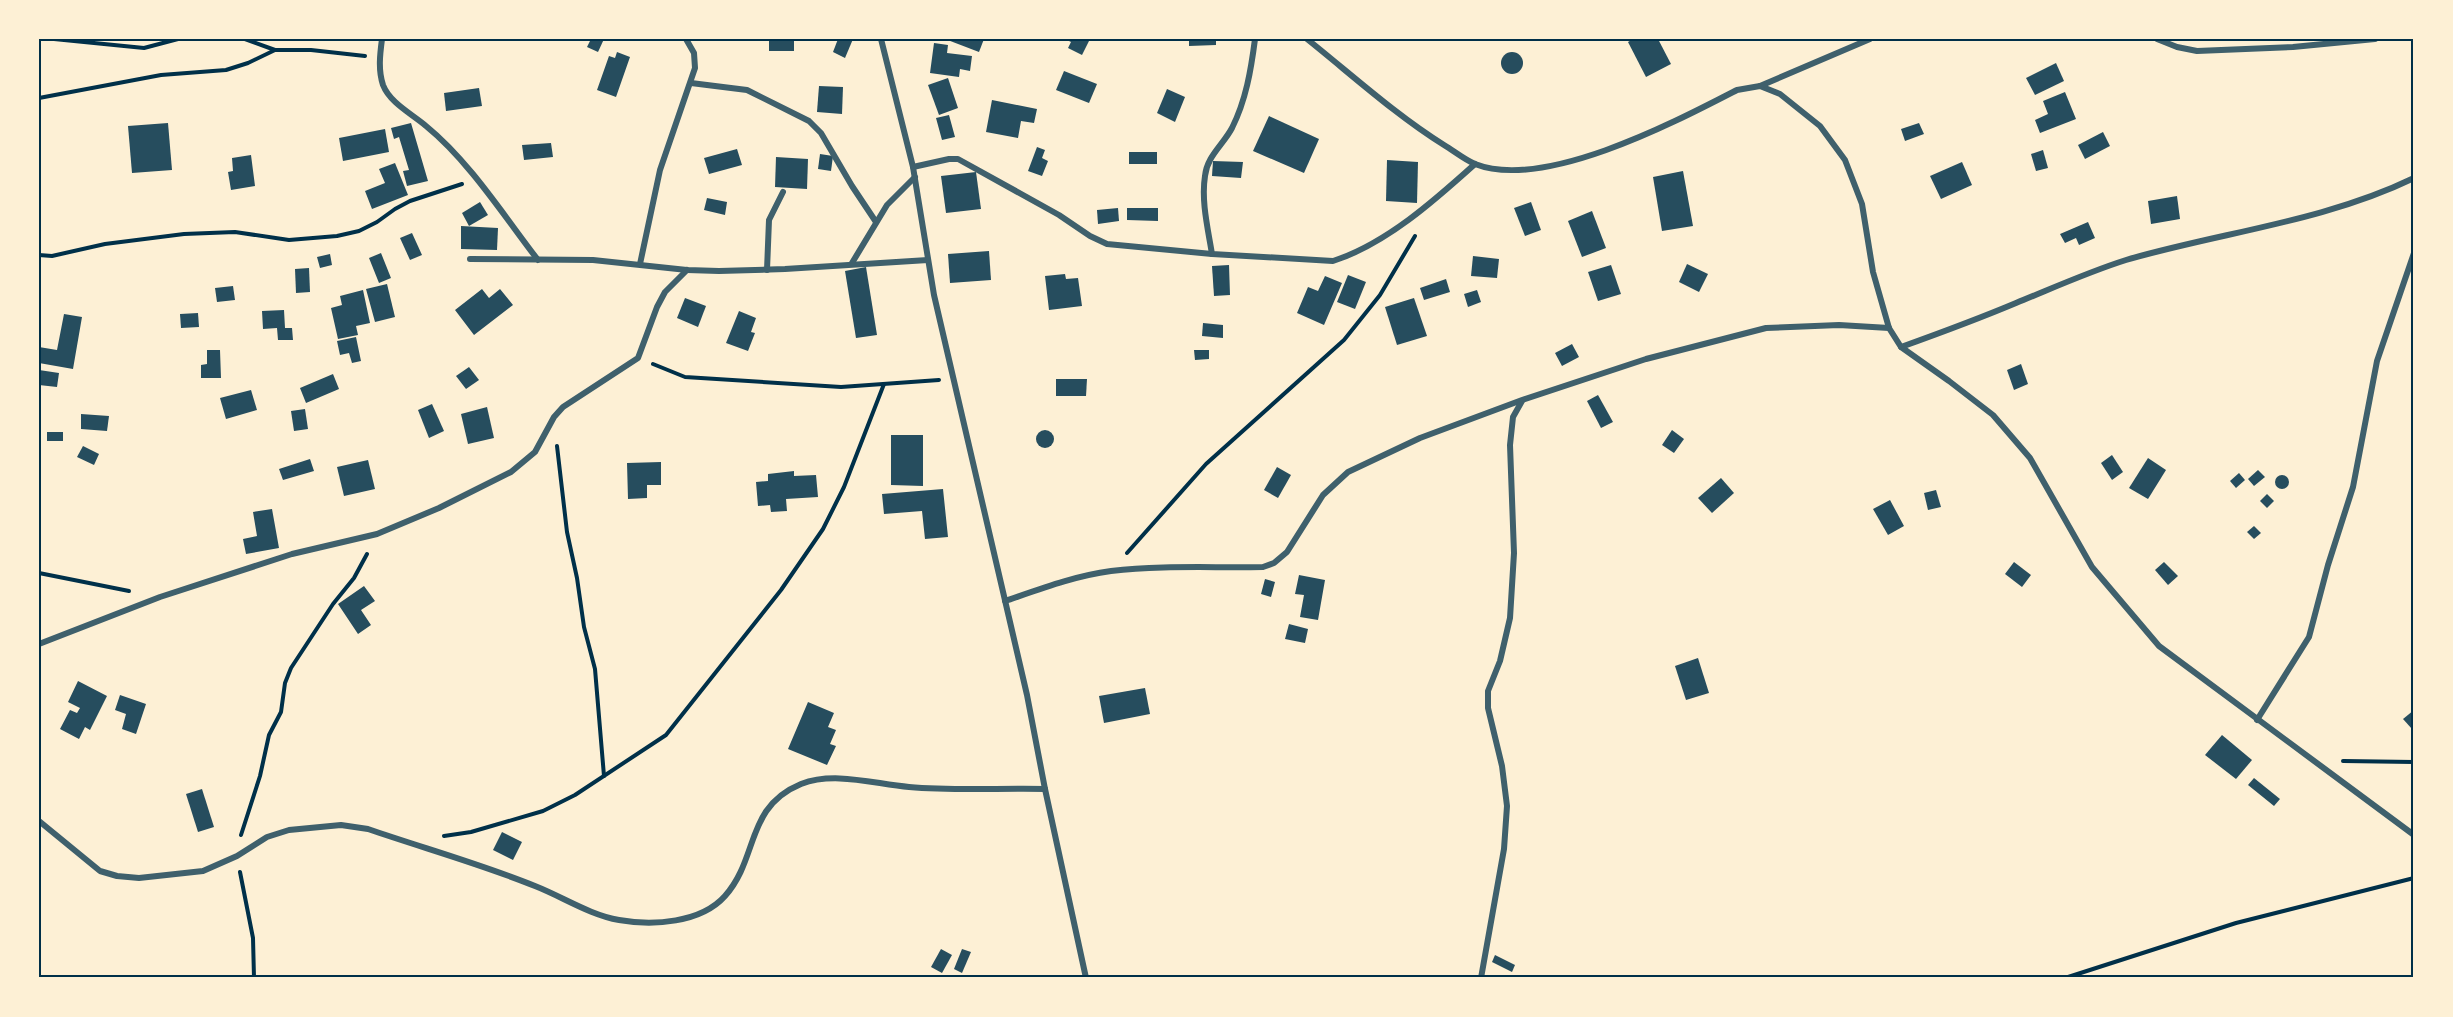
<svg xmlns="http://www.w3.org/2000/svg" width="2453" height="1017" font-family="Jost,sans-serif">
<rect width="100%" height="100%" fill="#fdf0d5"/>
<g fill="#264d5e">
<polygon points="591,39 604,39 598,52 587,47"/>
<rect x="769" y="39" width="25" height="12"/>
<polygon points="838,39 853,39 845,58 833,52"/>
<polygon points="945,39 984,39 979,52"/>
<polygon points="1065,39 1090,39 1082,55 1068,48 1071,42"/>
<polygon points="1189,39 1216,39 1216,45 1189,46"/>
<polygon points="1633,39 1658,39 1671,64 1646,77 1628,42"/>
<polygon points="934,43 948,45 947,53 972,56 970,71 960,69 959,77 930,73"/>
<circle cx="1512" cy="63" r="11"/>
<polygon points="617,52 630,57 616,97 597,90 609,56 615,58"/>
<polygon points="2056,63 2064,81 2035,95 2026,78"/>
<polygon points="1064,71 1097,84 1089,103 1056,90"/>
<polygon points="948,78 958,108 939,115 928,85"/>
<polygon points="819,86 843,87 842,114 817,112"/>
<polygon points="479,88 482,106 446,111 444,93"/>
<polygon points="1167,89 1185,97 1175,122 1157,113"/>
<polygon points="2065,92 2076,119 2040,133 2035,120 2048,114 2043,101"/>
<polygon points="992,100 1037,109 1034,123 1021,121 1018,138 986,132"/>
<polygon points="949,115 955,137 942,140 936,118"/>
<polygon points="1269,116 1319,139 1304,173 1253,151"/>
<polygon points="168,123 172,170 132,173 128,126"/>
<polygon points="411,123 428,181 407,186 403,171 409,170 399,137 394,139 391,128"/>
<polygon points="1919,123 1924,134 1905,141 1901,129"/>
<polygon points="385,129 389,152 343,161 339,138"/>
<polygon points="2103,132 2110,146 2085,159 2078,145"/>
<polygon points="551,143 553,157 524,160 522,145"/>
<polygon points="1037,147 1045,150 1042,158 1048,161 1042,176 1028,171"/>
<polygon points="737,149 742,165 709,174 704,158"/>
<polygon points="2043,150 2048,168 2036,171 2031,154"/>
<rect x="1129" y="152" width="28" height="12"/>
<polygon points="820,154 833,156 831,171 818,169"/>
<polygon points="251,155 255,186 231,190 228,172 233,171 232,158"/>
<polygon points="776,157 808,159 807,189 775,187"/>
<polygon points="1387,160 1418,162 1417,203 1386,201"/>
<polygon points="1213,161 1243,162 1241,178 1212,176"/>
<polygon points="1962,162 1972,185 1941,199 1930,176"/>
<polygon points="395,163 408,195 372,209 365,191 385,183 379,169"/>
<polygon points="1683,171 1693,226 1662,231 1653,177"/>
<polygon points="976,172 981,209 946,213 941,176"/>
<polygon points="2177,196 2180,219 2151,224 2148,201"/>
<polygon points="707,198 727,202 725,215 704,210"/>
<polygon points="480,202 488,215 469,226 462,213"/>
<polygon points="1531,202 1541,230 1525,236 1514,208"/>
<polygon points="1118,208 1119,221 1098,224 1097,210"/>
<polygon points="1127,208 1158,208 1158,221 1127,220"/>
<polygon points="1592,211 1606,248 1582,257 1568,221"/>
<polygon points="2088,222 2095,238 2079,245 2076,238 2065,243 2060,234"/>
<polygon points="461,226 498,228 497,250 461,249"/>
<polygon points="412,233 422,255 410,260 400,238"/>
<polygon points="989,251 991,280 950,283 948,254"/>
<polygon points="381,253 391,278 379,283 369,258"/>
<polygon points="330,254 332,265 320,268 317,257"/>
<polygon points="1473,256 1499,259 1497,278 1471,276"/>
<polygon points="1687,264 1708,274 1699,292 1679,282"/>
<polygon points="1229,265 1230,295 1214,296 1212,266"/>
<polygon points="1611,265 1621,294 1598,301 1588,272"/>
<polygon points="866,267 877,335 856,338 845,271"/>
<polygon points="309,268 310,292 296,293 295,269"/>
<polygon points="1065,274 1066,279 1078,278 1082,306 1049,310 1045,276"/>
<polygon points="1348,275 1366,282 1355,309 1337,302"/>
<polygon points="1325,276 1342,283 1324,325 1297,313 1308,287 1318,291"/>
<polygon points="1446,279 1450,292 1424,300 1420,288"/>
<polygon points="387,284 395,317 375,322 366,289"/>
<polygon points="233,286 235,300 217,302 215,288"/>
<polygon points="482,289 489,298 500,289 513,305 474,335 455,310"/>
<polygon points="363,290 370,323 356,326 358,335 338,339 331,308 342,305 340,296"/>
<polygon points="1477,290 1481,302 1468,307 1464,294"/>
<polygon points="685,298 706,306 698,327 677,318"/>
<polygon points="1414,298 1427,336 1397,345 1385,307"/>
<polygon points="284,310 285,328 292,328 293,340 278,340 277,328 263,329 262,311"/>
<polygon points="739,311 756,318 751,332 755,333 748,351 726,343"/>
<polygon points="198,313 199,327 181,328 180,314"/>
<polygon points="64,314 82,317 73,369 39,363 39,347 57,350"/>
<polygon points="1203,323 1223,325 1223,338 1202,336"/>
<polygon points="356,337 361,361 352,363 349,353 340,355 337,341"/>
<polygon points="1572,344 1579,357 1562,366 1555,353"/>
<polygon points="207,350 220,350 221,378 201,378 201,365 207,364"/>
<polygon points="1194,350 1209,350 1209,359 1195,360"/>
<polygon points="2021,364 2028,384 2014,390 2007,370"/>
<polygon points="469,367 479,380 466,389 456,376"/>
<polygon points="39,370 59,373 57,387 39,385"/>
<polygon points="333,374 339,389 306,403 300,388"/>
<polygon points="1056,379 1087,379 1086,396 1056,396"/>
<polygon points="251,390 257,410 226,419 220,398"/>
<polygon points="1598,395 1613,422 1601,428 1587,401"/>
<polygon points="432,404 444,431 429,438 418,410"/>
<polygon points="487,407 494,438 468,444 461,414"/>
<polygon points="305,409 308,429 294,431 291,411"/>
<polygon points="81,414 109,416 107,431 81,429"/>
<circle cx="1045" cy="439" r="9"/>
<polygon points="1672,430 1684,439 1674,453 1662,445"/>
<rect x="47" y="432" width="16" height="9"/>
<polygon points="891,435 923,435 923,486 891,485"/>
<polygon points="83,446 99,454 94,465 77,457"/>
<polygon points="2112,455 2123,472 2112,480 2101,463"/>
<polygon points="2148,458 2166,470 2148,499 2129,488"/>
<polygon points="310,459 314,471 283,480 279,469"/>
<polygon points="368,460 375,489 344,496 337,467"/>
<polygon points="661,462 661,485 647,485 647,498 628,499 627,463"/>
<polygon points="1277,467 1291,475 1278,498 1264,490"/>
<polygon points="2258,470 2265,477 2254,486 2248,479"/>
<polygon points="794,471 794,476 816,475 818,497 786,499 787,511 771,512 770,505 758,506 756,482 768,481 768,474"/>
<polygon points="2239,473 2245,480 2236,488 2230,481"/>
<circle cx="2282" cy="482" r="7"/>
<polygon points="1721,478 1734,493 1712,513 1698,498"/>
<polygon points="943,489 948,537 925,539 922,511 884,514 882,494"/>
<polygon points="1936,490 1941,507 1928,510 1924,493"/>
<polygon points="2267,494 2274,501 2267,508 2260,501"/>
<polygon points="1890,500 1904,526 1888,535 1873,509"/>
<polygon points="272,509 279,548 246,554 243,539 257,536 253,512"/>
<polygon points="2254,526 2261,533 2254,539 2247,532"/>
<polygon points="2014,562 2031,575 2022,587 2005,574"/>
<polygon points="2164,562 2178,576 2168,585 2155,570"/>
<polygon points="1299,575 1325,580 1318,620 1300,617 1304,595 1295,594"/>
<polygon points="1265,579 1275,582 1271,597 1261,594"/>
<polygon points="364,586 375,601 361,610 371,625 358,634 338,604"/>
<polygon points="1289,624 1308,629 1305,643 1285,639"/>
<polygon points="1698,658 1709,693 1686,700 1675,666"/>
<polygon points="78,681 107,696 90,730 85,727 79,739 60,729 70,710 77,713 80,708 68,702"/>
<polygon points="1145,688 1150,714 1104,723 1099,696"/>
<polygon points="120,695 146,704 136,734 122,729 126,714 115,710"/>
<polygon points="808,702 834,713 828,727 836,730 830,744 836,746 827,765 788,749"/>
<polygon points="2414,710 2414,727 2412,729 2403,719"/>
<polygon points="2222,735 2252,760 2236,779 2205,755"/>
<polygon points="2254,778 2280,799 2274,806 2248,785"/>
<polygon points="202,789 214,827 198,832 186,794"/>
<polygon points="502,832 522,842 513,860 493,850"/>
<polygon points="941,949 952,955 942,973 931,967"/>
<polygon points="962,949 971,952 962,973 954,969"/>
<polygon points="1495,955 1515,965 1512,972 1492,962"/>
</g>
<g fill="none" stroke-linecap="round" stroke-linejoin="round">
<g stroke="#003049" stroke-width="4">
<polyline points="54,39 144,48 178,39"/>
<polyline points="245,39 275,50 311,50 365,56"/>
<polyline points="39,98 161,75 226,70 248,63 275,50"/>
<polyline points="39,255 52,256 105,244 184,234 235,232 289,240 337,236 359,231 377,222 395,209 410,201 462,184"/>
<polyline points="653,364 685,377 841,387 939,380"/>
<polyline points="557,446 567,532 577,578 584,627 595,669 604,776"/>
<polyline points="1127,553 1206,464 1344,340 1380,295 1415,236"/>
<polyline points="39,573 129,591"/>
<polyline points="2343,761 2414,762"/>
<polyline points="241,835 260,776 269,735 281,712 285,683 291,668 333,604 354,578 367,554"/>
<polyline points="444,836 471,832 543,811 575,795 666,735 781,590 823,529 844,487 884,384"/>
<polyline points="240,872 253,938 254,978"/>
<polyline points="2065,978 2236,923 2414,878"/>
</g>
<g stroke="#3f606c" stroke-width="6">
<path d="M382 39C380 54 378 70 383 85 390 103 412 114 426 126 469 161 504 216 538 260"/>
<polyline points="881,39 913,167 934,295 1027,695 1045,789 1086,978"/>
<path d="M1307 39C1352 75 1396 115 1444 145 1454 151 1465 160 1475 164 1544 191 1675 122 1737 90L1760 86 1780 94 1820 126 1845 160 1862 204 1873 272 1889 328 1901 347 1949 381 1993 415 2030 458 2092 567 2159 646 2414 835"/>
<polyline points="2157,39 2177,47 2197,51 2293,47 2375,39"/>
<polyline points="691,83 747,90 809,121 821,133 852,186 876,222"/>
<polyline points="1760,86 1870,39"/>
<path d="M913 167 949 159H958L1059 215 1090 236 1107 244 1212 254 1333 261C1386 244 1435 200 1475 164"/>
<path d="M1212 254C1208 229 1201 201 1205 176 1207 156 1223 145 1232 128 1246 100 1251 70 1255 39"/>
<polyline points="470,259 593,260 687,270 719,271 785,269 928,260"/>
<polyline points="852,263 887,205 915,177"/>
<polyline points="640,264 660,170 695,68 694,53 686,39"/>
<polyline points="767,270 769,220 783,192"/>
<path d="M1901 347C1940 333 1978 319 2016 303 2053 288 2088 272 2126 260 2222 232 2323 222 2414 178"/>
<path d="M1005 601C1040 589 1074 576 1111 571 1161 565 1212 568 1263 567L1274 563 1287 552 1323 495 1348 472 1420 438 1522 400 1646 359 1766 328 1839 325 1889 328"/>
<polyline points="39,644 160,597 292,554 377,534 439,508 511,472 535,452 554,417 563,407 638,358 657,307 665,292 687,270"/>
<polyline points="2257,720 2309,637 2328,565 2353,487 2377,361 2414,253"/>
<path d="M39 821 100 871 117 876 139 878 203 871 237 856 267 837 289 830 341 825 368 829C423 848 481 864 535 886 563 897 590 915 619 920 653 926 701 923 725 896 759 858 745 807 801 784 835 771 874 784 909 787 954 791 1000 788 1045 789"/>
<polyline points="1481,978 1504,849 1507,806 1502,766 1488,708 1488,691 1500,661 1510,618 1514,553 1510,445 1513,417 1522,401"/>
</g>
</g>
<rect width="2453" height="1017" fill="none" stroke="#fdf0d5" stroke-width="81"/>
<rect x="40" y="40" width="2372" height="936" fill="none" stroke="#003049" stroke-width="2"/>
</svg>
